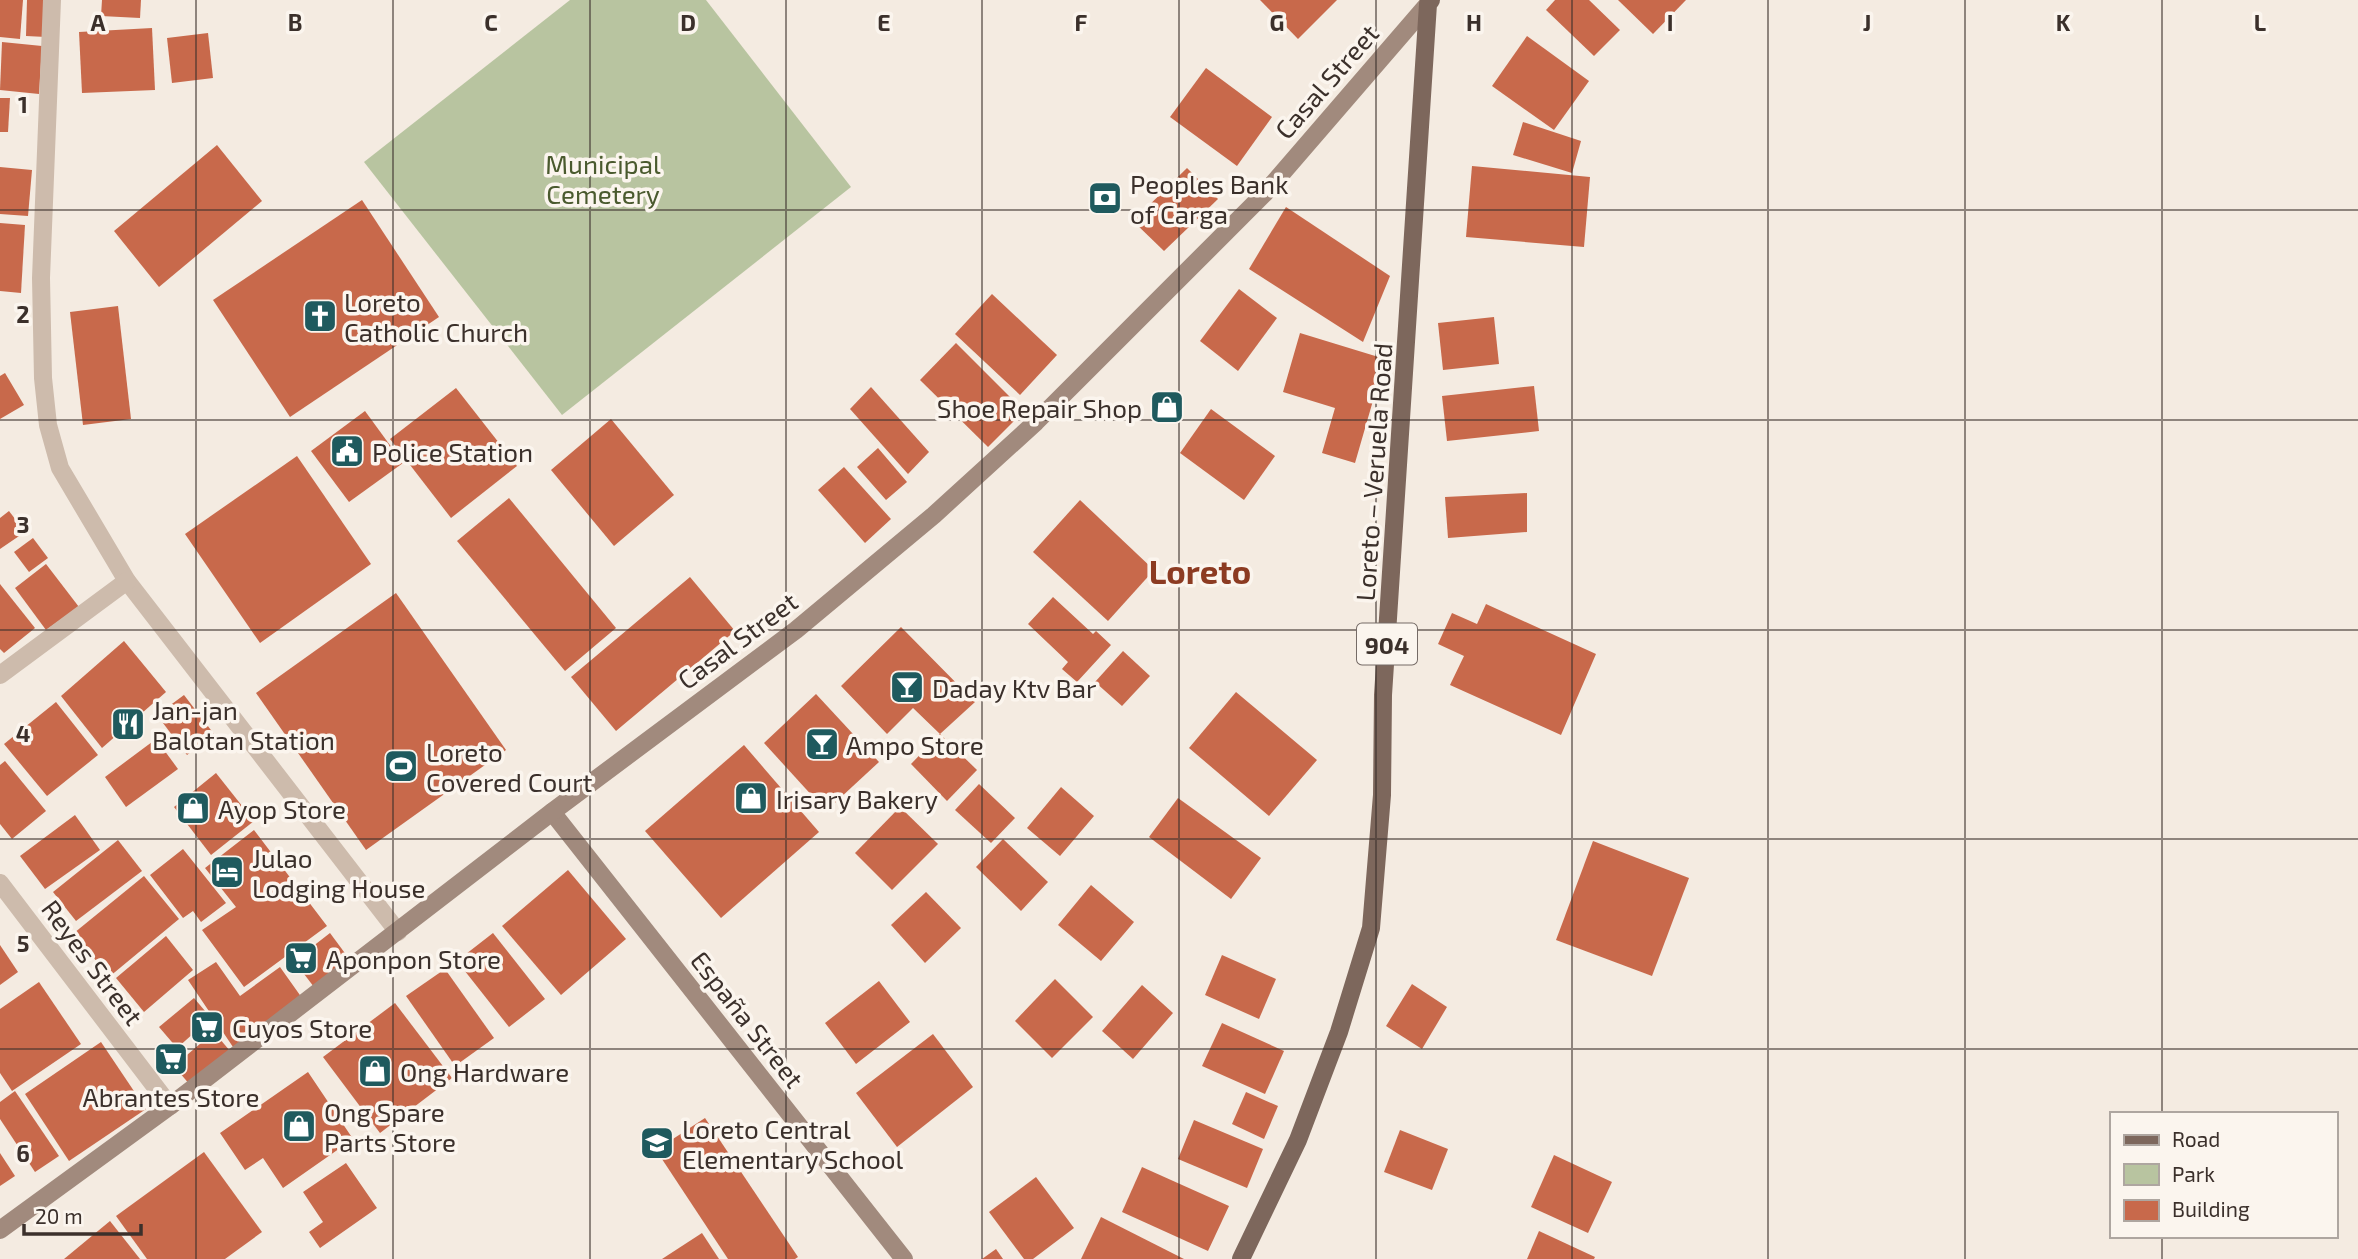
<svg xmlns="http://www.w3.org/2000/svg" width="2358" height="1259" font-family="'Exo 2',sans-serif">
<rect width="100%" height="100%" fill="#f4ebe1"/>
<polygon fill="#b8c4a0" points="570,0 706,0 851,187 562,415 364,162"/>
<g fill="#c8694b">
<polygon points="0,0 23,0 20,39 0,37"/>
<polygon points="27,0 47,0 46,37 26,36"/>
<polygon points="102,0 141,0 140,18 101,16"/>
<polygon points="1260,0 1337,0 1298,39"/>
<polygon points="1555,0 1589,0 1620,30 1594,56 1546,10"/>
<polygon points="1618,0 1686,0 1653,34"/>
<polygon points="152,28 155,90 82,93 79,32"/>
<polygon points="208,33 213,78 172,83 167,38"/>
<polygon points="1527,36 1589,81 1554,130 1492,86"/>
<polygon points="2,42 42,46 39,94 0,90"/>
<polygon points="1206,68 1272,117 1237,166 1170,117"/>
<polygon points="0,98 10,98 8,132 0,132"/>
<polygon points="1523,122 1581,141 1572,173 1513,155"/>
<polygon points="217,145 262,201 159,287 114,231"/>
<polygon points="1472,166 1590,177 1584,247 1466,237"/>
<polygon points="0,167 32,170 28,216 0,214"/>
<polygon points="1187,168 1218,199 1164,251 1133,221"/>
<polygon points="362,200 439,317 290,417 213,300"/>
<polygon points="1286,207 1390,276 1363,342 1249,269"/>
<polygon points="0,223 25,225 21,293 0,291"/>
<polygon points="1239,289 1277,318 1238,371 1200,341"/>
<polygon points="992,294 1057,355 1020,395 955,334"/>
<polygon points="118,306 131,419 83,425 70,312"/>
<polygon points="1494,317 1499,364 1443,370 1438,323"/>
<polygon points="1300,333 1385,359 1355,463 1322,453 1335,408 1283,392"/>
<polygon points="956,343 1024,411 988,447 920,380"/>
<polygon points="5,373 24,405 0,419 0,376"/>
<polygon points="1534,386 1539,431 1447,441 1442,396"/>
<polygon points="871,387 929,452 908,474 850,409"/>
<polygon points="456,388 517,466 451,518 390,439"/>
<polygon points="1211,409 1275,456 1244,500 1180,453"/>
<polygon points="365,411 403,463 349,502 311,451"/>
<polygon points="611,419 674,495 614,546 551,470"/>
<polygon points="878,448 907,482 886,500 857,467"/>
<polygon points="297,456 371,564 260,643 185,534"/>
<polygon points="844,467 891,519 865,543 818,490"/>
<polygon points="1527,493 1527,532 1448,538 1445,497"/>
<polygon points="509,498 616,628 565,671 457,541"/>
<polygon points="1080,500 1154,570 1108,621 1033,552"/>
<polygon points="9,511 25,532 0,549 0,518"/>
<polygon points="33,538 48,558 29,572 14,552"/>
<polygon points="46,564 79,607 46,630 15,588"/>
<polygon points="690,577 735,631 616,731 571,677"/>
<polygon points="0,584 35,628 4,653 0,649"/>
<polygon points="396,593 506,750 366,850 256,693"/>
<polygon points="1053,597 1093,634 1096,631 1111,645 1077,682 1062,669 1068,662 1028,624"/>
<polygon points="1486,604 1596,654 1561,735 1450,685 1464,656 1438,644 1452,613 1477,624"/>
<polygon points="901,627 975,702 940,734 913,708 887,734 841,686"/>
<polygon points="124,641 166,692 102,748 61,696"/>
<polygon points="1123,651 1150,676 1122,706 1095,682"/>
<polygon points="1236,692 1317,760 1269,816 1189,748"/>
<polygon points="816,694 879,762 826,811 764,743"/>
<polygon points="184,695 214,734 187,755 157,715"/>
<polygon points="56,702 98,755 47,796 4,744"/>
<polygon points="940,734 977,770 947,801 911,764"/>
<polygon points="156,739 178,769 126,807 105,777"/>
<polygon points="744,745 819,832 721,918 645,831"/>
<polygon points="5,761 46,811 12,839 0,824 0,765"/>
<polygon points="216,773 254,821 211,855 174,807"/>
<polygon points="979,784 1015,818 991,843 955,810"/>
<polygon points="1061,787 1094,816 1060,856 1027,828"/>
<polygon points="1178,798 1261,858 1231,899 1149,837"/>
<polygon points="900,807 938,844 892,890 855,853"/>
<polygon points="75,815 100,850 45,889 20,856"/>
<polygon points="254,830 327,926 244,987 202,930 236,907 205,868"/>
<polygon points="1003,839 1048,882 1021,911 976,867"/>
<polygon points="118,840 142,871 76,921 53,892"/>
<polygon points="1593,841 1689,878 1652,976 1556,940"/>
<polygon points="183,849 226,903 201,922 193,911 183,918 150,875"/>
<polygon points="568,870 626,939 561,995 502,926"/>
<polygon points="144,876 179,919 109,977 74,933"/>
<polygon points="1091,885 1134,922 1101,961 1058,925"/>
<polygon points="926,892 961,928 925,963 891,925"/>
<polygon points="330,933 350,960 314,987 294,961"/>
<polygon points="493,933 545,999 509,1027 457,961"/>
<polygon points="166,936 193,970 144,1012 116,978"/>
<polygon points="0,945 18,972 0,985"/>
<polygon points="1222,955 1276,979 1259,1019 1205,995"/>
<polygon points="216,962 240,996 280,967 302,998 233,1047 188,980"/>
<polygon points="445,969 494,1038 455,1066 406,996"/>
<polygon points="1055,979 1093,1017 1052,1058 1015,1021"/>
<polygon points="879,981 910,1022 856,1064 825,1023"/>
<polygon points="39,982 81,1044 12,1091 0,1073 0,1009"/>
<polygon points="1412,984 1447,1007 1422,1049 1386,1026"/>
<polygon points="1142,985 1173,1013 1133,1059 1102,1031"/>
<polygon points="194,998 211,1018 177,1048 159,1027"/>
<polygon points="395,1003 452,1078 380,1133 323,1057"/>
<polygon points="1222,1023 1284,1051 1265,1094 1202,1066"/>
<polygon points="214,1032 230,1051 190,1085 174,1066"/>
<polygon points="933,1034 973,1087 897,1147 856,1093"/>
<polygon points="101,1042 146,1109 69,1161 25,1094"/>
<polygon points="308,1072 353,1139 283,1188 263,1158 245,1170 220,1133"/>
<polygon points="15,1091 59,1156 35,1172 0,1119 0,1102"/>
<polygon points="1246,1092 1278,1106 1264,1139 1232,1124"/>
<polygon points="705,1118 798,1257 795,1259 728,1259 656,1150"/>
<polygon points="1194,1120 1263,1149 1247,1188 1178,1159"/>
<polygon points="1400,1130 1448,1149 1432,1190 1384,1172"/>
<polygon points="204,1152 262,1232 225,1259 147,1259 116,1216"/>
<polygon points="0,1153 15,1176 0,1186"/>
<polygon points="1554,1155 1612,1182 1588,1233 1531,1207"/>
<polygon points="346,1163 377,1208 320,1248 309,1232 323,1222 303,1192"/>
<polygon points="1142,1167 1229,1206 1208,1251 1122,1212"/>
<polygon points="1036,1177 1074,1228 1033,1259 1024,1259 989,1212"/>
<polygon points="1101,1217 1184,1259 1081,1259"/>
<polygon points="110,1221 140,1259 64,1259"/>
<polygon points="1539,1231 1595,1257 1594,1259 1527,1259"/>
<polygon points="702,1233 719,1259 662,1259"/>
<polygon points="996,1249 1003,1259 982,1259"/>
</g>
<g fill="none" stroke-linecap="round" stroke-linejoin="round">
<g stroke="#cdbbac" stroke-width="18">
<polyline points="52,0 41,278 43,378 48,425 60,468 127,581 398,932"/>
<polyline points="0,675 127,581"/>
<polyline points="0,883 170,1106"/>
</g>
<g stroke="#a18a7d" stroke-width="18">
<polyline points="552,812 904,1259"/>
<polyline points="0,1230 170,1106 552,812 796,630 934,515 1036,422 1264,194 1428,4"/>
</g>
<polyline stroke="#7d675c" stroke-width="18" points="1241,1259 1298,1140 1339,1032 1371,928 1382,795 1383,695 1428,4 1431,0"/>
</g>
<path fill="none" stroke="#3b302b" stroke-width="2" stroke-opacity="0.55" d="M196 0V1259M393 0V1259M590 0V1259M786 0V1259M982 0V1259M1179 0V1259M1376 0V1259M1572 0V1259M1768 0V1259M1965 0V1259M2162 0V1114M0 210H2358M0 420H2358M0 630H2358M0 839H2358M0 1049H2358M2162 1236V1259"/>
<defs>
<g id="bank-square" transform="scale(1.75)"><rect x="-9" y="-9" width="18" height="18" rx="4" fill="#1f5a5e" stroke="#fbf5ee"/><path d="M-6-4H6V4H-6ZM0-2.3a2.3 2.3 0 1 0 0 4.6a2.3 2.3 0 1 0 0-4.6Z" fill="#fff"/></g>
<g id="church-square" transform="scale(1.75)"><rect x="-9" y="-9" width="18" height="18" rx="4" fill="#1f5a5e" stroke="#fbf5ee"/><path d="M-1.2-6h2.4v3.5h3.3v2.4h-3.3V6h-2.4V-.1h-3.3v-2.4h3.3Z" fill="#fff"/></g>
<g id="shop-square" transform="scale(1.75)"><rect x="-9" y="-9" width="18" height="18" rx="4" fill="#1f5a5e" stroke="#fbf5ee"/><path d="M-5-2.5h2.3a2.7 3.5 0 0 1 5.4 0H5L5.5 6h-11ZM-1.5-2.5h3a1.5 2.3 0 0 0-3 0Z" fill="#fff"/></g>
<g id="civic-square" transform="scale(1.75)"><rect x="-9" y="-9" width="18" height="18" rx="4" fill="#1f5a5e" stroke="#fbf5ee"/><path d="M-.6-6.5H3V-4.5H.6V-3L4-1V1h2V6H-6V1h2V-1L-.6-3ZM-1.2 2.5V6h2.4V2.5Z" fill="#fff"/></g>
<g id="bar-square" transform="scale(1.75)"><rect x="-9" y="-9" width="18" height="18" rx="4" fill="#1f5a5e" stroke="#fbf5ee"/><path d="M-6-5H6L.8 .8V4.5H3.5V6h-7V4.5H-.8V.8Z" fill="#fff"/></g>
<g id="restaurant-square" transform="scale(1.75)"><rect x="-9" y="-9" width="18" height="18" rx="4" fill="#1f5a5e" stroke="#fbf5ee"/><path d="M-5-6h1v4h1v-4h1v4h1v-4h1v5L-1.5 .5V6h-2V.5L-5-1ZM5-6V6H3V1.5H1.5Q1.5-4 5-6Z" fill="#fff"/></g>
<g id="stadium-square" transform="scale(1.75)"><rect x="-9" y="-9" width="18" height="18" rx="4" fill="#1f5a5e" stroke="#fbf5ee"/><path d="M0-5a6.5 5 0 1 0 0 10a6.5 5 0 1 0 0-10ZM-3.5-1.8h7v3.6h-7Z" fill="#fff"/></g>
<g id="hotel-square" transform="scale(1.75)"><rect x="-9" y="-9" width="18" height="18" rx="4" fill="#1f5a5e" stroke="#fbf5ee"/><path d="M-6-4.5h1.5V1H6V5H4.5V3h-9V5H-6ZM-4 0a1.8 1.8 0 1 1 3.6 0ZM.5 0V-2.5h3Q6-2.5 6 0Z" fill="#fff"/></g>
<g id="supermarket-square" transform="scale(1.75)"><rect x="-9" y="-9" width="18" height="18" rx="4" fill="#1f5a5e" stroke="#fbf5ee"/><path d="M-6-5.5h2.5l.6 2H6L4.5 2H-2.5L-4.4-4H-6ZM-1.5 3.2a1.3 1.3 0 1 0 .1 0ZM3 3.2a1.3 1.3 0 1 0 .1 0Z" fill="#fff"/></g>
<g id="school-square" transform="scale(1.75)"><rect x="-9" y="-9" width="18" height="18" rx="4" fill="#1f5a5e" stroke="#fbf5ee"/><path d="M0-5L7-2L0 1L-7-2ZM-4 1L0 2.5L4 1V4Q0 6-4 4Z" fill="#fff"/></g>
</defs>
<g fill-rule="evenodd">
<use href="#bank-square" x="1105" y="198"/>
<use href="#church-square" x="320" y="316"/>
<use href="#shop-square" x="1167" y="407"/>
<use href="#civic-square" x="347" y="451"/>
<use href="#bar-square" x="907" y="687"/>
<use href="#restaurant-square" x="128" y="724"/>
<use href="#bar-square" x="822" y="744"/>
<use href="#stadium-square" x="401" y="766"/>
<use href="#shop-square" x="751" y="798"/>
<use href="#shop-square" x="193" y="808"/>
<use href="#hotel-square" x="227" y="872"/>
<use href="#supermarket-square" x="301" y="958"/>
<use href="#supermarket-square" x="207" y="1027"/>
<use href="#supermarket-square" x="171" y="1059"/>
<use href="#shop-square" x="375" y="1071"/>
<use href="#shop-square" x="299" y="1126"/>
<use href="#school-square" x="657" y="1143"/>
</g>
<g text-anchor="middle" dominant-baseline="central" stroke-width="7" stroke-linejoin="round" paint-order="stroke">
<rect fill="#fbf5ee" stroke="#756b66" stroke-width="2" x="1357" y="623.5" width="60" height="41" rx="5"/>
<g font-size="24" font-weight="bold" fill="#3b302b">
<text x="1387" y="644">904</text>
</g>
<g font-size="26" fill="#3b302b" stroke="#fbf5ee">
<text transform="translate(1326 81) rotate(-49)">Casal Street</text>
<text transform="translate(1373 472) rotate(-86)">Loreto – Veruela Road</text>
<text transform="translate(737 640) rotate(-37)">Casal Street</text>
<text transform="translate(93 962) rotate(53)">Reyes Street</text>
<text transform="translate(748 1019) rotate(52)">España Street</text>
</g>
<g font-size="26" fill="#4a5a2e" stroke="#fbf5ee">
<text x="603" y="163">Municipal<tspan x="603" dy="30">Cemetery</tspan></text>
</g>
<g font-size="26" fill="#3b302b" stroke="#fbf5ee" text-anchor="start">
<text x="1130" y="183">Peoples Bank<tspan x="1130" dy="30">of Carga</tspan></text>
<text x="344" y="301">Loreto<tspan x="344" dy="30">Catholic Church</tspan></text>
<text x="1142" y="407" text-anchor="end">Shoe Repair Shop</text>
<text x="372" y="451">Police Station</text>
<text x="932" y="687">Daday Ktv Bar</text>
<text x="152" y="709">Jan-jan<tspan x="152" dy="30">Balotan Station</tspan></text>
<text x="846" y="744">Ampo Store</text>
<text x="426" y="751">Loreto<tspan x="426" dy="30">Covered Court</tspan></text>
<text x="776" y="798">Irisary Bakery</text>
<text x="218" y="808">Ayop Store</text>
<text x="252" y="857">Julao<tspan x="252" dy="30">Lodging House</tspan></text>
<text x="326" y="958">Aponpon Store</text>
<text x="232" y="1027">Cuyos Store</text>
<text x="400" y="1071">Ong Hardware</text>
<text x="171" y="1096" text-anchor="middle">Abrantes Store</text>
<text x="324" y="1111">Ong Spare<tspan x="324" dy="30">Parts Store</tspan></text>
<text x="682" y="1128">Loreto Central<tspan x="682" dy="30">Elementary School</tspan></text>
</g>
<g font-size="33" font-weight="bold" fill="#8c3b22" stroke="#fbf5ee">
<text x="1200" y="571">Loreto</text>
</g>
</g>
<g font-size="23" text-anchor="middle" font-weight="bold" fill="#3b302b" stroke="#fbf5ee" stroke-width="7" stroke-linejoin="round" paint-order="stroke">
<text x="98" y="31">A</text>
<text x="295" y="31">B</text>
<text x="491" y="31">C</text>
<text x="688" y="31">D</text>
<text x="884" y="31">E</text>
<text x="1081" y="31">F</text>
<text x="1277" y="31">G</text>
<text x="1474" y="31">H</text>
<text x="1670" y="31">I</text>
<text x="1867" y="31">J</text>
<text x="2063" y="31">K</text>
<text x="2260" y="31">L</text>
<text x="23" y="113">1</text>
<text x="23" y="323">2</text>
<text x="23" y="533">3</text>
<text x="23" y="742">4</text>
<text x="23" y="952">5</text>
<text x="23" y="1162">6</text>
</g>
<rect x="2110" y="1112" width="228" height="126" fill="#fbf5ee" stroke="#aea6a0" stroke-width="2"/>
<rect x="2124" y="1135" width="35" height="10" fill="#7d675c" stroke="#aea6a0" stroke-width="2"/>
<text x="2172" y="1147" font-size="21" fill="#3b302b">Road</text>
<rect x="2124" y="1164" width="35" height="21" fill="#b8c4a0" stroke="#aea6a0" stroke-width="2"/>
<text x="2172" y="1182" font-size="21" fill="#3b302b">Park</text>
<rect x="2124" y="1200" width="35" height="21" fill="#c8694b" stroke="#aea6a0" stroke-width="2"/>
<text x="2172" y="1217" font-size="21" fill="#3b302b">Building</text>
<path d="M24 1224v10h117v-10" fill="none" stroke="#3b302b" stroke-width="3.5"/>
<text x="35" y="1224" font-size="21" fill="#3b302b" stroke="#fbf5ee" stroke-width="5" paint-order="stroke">20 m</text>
</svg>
